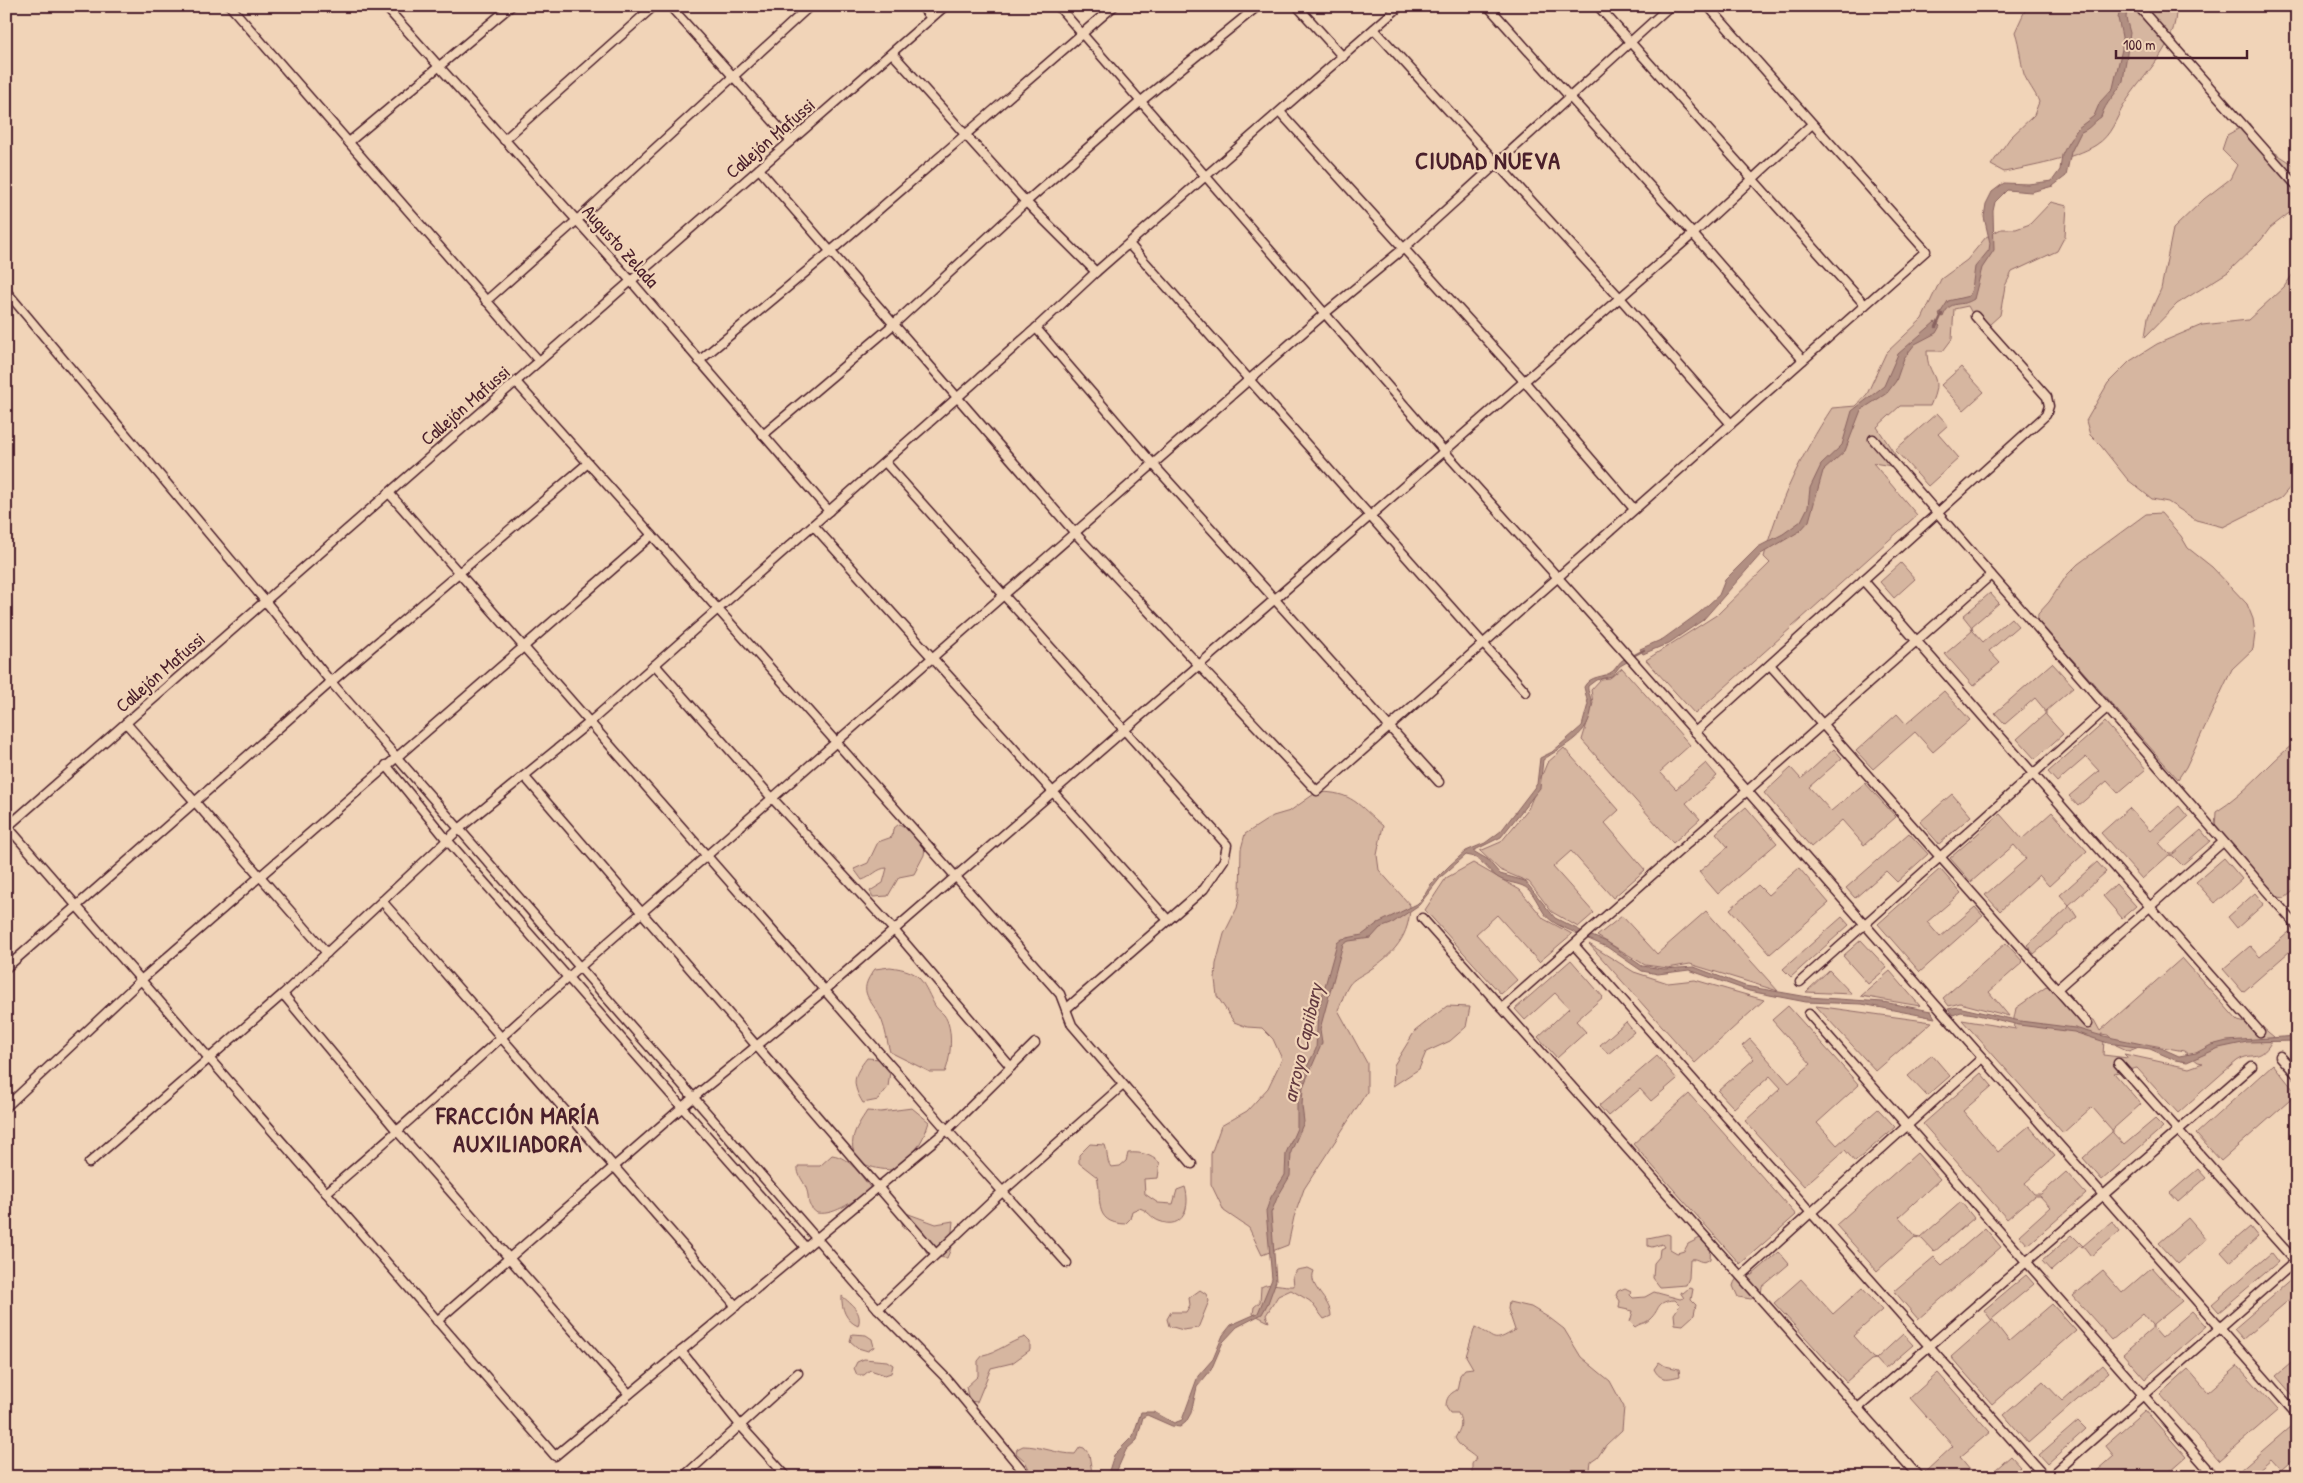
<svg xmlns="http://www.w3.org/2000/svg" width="2303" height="1483" font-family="'Patrick Hand',sans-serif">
<rect width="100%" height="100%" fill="#f1d4b8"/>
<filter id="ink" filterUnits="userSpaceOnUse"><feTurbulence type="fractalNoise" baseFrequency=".02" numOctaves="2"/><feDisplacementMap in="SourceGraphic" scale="10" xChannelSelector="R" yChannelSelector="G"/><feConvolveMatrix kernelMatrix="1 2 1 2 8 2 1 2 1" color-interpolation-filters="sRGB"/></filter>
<g filter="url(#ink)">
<g fill="#d6b6a0" stroke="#906a66" fill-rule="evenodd">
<path d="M2027 6H2176C2178 47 2143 73 2124 105 2115 120 2112 135 2096 145 2074 159 2029 167 2004 172L1991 165 2010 138 2034 115 2039 102C2036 93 2026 81 2024 74 2020 60 2020 46 2015 32Z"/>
<polygon points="2249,123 2265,146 2297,167 2297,207 2270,228 2261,240 2228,272 2177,304 2145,337 2148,317 2161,289 2173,229 2204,199 2230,179 2237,165 2222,150 2227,135"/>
<path d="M2051 202 2067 206 2065 236 2057 251 2012 272 2005 286 2000 315 1989 325 1975 319 1968 306 1954 309 1952 339 1943 351H1927C1927 379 1945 373 1930 406H1900L1877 427 1896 456 1892 466 1873 463 1917 515 1695 714 1646 660 1718 614 1770 563 1764 557C1778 503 1801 455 1832 408L1856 406 1867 394 1886 353 1922 319 1941 279 1967 260 1986 237 2001 229H2016L2030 224Z"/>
<polygon points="2297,268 2297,473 2291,486 2281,498 2223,527 2196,520 2168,502 2152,499 2128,480 2101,446 2090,435 2086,421 2108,383 2130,361 2157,344 2202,325 2248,320 2284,287"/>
<polygon points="1961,367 1984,392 1964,410 1941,385"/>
<polygon points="1937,413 1948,425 1938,434 1959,458 1928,486 1895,450"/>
<polygon points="2161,513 2181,536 2188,548 2212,567 2247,604 2253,619 2255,634 2253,649 2232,669 2186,767 2178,779 2072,659 2037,628 2038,614 2049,602 2067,575 2078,564 2146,514"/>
<polygon points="1901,563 1915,579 1894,598 1880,582"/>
<polygon points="1990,593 1999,603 1972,626 1973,631 1983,642 2011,618 2018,626 1989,651 2000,663 1973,686 1945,654 1972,631 1971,626 1963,616"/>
<polygon points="2052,663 2074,687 2046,711 2046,715 2063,734 2035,759 2017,739 2045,714 2045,710 2035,698 2005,724 1995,713"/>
<polygon points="1622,668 1690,745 1660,772 1676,789 1706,763 1717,776 1686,803 1700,819 1673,843 1582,740 1593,703 1591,690 1601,679 1610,678"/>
<polygon points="1944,691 1970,720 1933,752 1915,732 1873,769 1856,751 1897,714 1906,724"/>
<polygon points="2105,722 2146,769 2118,793 2107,781 2078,806 2069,796 2099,771 2086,757 2057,782 2048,772"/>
<path d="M2297 741V888L2285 898 2271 896 2215 827 2216 812C2248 792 2267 764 2297 741Z"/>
<polygon points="1564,748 1619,810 1605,823 1645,870 1613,898 1571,851 1553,867 1594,913 1578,927 1552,912 1529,882 1500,870 1480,851 1501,842 1528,809 1547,763"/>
<polygon points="1834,749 1842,758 1809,787 1831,811 1865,783 1896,817 1864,845 1842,820 1811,847 1764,793 1791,768 1801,779"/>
<path d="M1317 792C1353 792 1357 804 1383 826L1377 855 1379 870 1410 905C1410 936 1394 954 1368 971 1362 975 1353 979 1349 985 1344 992 1342 1002 1338 1010L1367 1063V1092L1304 1189 1294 1217 1288 1245 1262 1255 1249 1228 1224 1211 1211 1184V1154L1221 1126 1247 1111 1268 1088 1282 1059 1273 1039 1262 1028 1247 1027 1234 1022 1217 996 1215 979 1216 964 1224 934 1237 908 1240 894 1241 849 1245 834 1273 816 1290 811Z"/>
<polygon points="1952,794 1971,816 1939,844 1920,822"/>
<polygon points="2179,806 2188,817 2159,843 2169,854 2173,854 2201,830 2210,841 2182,865 2173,856 2169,855 2142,879 2101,833 2129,808 2150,831"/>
<polygon points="1746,807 1777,843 1718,894 1699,872 1728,847 1716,833"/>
<polygon points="2052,812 2087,851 2049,886 2039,875 2000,911 1985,895 2026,859 2014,845 1971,882 1950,858 2000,814 2022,839"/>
<path d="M899 824 913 831 925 847 924 855 914 874 899 877 888 896 873 897 870 891 883 883 887 868C877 868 872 877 862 880L854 869 868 863 878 842 892 837 893 829Z"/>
<polygon points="1909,833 1928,854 1897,882 1886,871 1855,898 1846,888"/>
<polygon points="2224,858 2242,879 2215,903 2196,882"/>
<polygon points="2097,862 2106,872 2069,905 2077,917 2034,954 2027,945 2068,908 2069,905 2060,895"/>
<polygon points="1473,863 1520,890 1544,919 1572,934 1539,962 1497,915 1476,934 1517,980 1501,994 1425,910 1446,878"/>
<polygon points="1799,868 1829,903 1770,954 1730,909 1758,885 1768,895"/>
<polygon points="1940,869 1961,893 1927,922 1940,937 1975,907 1983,916 1920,972 1878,924"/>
<polygon points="2116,884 2136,906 2122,918 2103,896"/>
<polygon points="2255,893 2264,904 2237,928 2228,917"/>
<polygon points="1706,911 1778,991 1690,964 1668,968 1645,965 1597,936 1622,916 1657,954"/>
<polygon points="1842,917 1849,925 1791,977 1783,969"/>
<polygon points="2289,932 2297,941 2297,945 2243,992 2223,969 2250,946 2260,957"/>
<polygon points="1861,940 1887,968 1868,984 1843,956"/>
<polygon points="2006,943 2023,962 1989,992 2009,1016 1960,1003 1949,1006 1943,998"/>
<polygon points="1589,944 1634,972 1668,983 1695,980 1764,1000 1695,1063"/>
<path d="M2182 958 2238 1021 2262 1027 2274 1037C2260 1065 2253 1050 2237 1061 2217 1077 2197 1096 2178 1113L2137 1068 2114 1073 2141 1104 2113 1129V1133L2124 1145 2155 1119 2163 1127 2102 1180 2083 1158 2112 1132V1130L2092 1107 2063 1133 1962 1020 2016 1029 2013 1023 2016 1008 2049 985 2076 1016 2094 1020 2100 1031ZM2101 1034 2108 1035 2116 1045 2129 1051 2146 1044 2184 1051 2198 1062 2203 1063 2189 1068 2124 1054 2128 1058 2103 1055 2104 1040Z"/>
<polygon points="1571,960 1603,997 1576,1021 1586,1032 1557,1058 1538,1037 1569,1008 1555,993 1525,1020 1515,1009"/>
<path d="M890 967C921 971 921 979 934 1004 936 1009 941 1011 944 1015 954 1028 951 1058 945 1072H930L890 1052C887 1042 886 1031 882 1021 872 998 855 994 875 969Z"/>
<polygon points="1829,970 1852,994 1806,992"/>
<polygon points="1890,971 1920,1006 1861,996"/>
<polygon points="1447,1006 1470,1007 1466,1027 1450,1041 1426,1052 1419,1069 1393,1086 1394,1065 1415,1031"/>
<polygon points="1788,1006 1859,1085 1817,1123 1837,1145 1878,1109 1895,1127 1855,1162 1845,1150 1804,1186 1745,1121 1781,1088 1770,1076 1734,1108 1718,1091 1754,1059 1742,1046 1750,1039 1789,1083 1811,1064 1772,1020"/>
<polygon points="1816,1006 1932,1022 1876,1071"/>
<polygon points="1626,1022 1634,1032 1608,1054 1600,1045"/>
<polygon points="1932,1055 1950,1076 1927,1096 1908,1076"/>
<polygon points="1657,1056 1677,1079 1651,1101 1640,1089 1608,1116 1599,1106"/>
<path d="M867 1058 881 1059 890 1071 888 1087 878 1100 863 1103C851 1083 853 1076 867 1058Z"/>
<polygon points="2273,1064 2297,1094 2221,1161 2196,1134"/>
<polygon points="1981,1073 1992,1086 1963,1111 1998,1152 2029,1126 2055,1156 2025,1183 2034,1194 2041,1194 2066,1172 2086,1194 2028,1245 2019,1235 2050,1207 2040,1196 2034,1196 2007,1219 1923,1124"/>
<polygon points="1689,1094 1796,1215 1740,1264 1633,1144"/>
<path d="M912 1108 929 1122C922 1145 912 1158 892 1170 872 1169 849 1164 853 1139 854 1130 862 1119 867 1111L881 1112Z"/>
<path d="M1090 1144 1105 1145C1108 1153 1106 1160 1111 1167L1120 1166 1126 1161 1128 1153C1141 1152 1150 1154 1160 1163L1158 1178 1144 1179 1145 1194 1158 1203 1173 1204 1177 1190 1185 1187C1191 1206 1184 1231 1159 1221 1151 1218 1148 1210 1139 1208L1132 1211 1130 1219 1125 1224C1091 1223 1103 1197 1097 1177L1079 1163V1155Z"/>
<polygon points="1917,1153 1940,1179 1899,1217 1916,1236 1921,1237 1961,1202 1974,1218 1934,1252 1922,1239 1915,1237 1877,1271 1836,1225"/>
<path d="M832 1155C850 1157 862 1177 872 1190 855 1198 837 1216 817 1213 804 1203 811 1200 806 1188 803 1179 797 1176 798 1166H820Z"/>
<polygon points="2198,1169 2206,1178 2178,1202 2170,1193"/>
<polygon points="906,1213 936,1224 953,1221 950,1251 947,1258 933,1257 927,1253 916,1234 903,1227 901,1219"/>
<polygon points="2188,1218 2206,1239 2178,1264 2159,1243"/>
<polygon points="2112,1221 2120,1231 2091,1256 2084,1247 2079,1246 2051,1271 2042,1261 2072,1235 2083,1246"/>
<polygon points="2250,1227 2258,1237 2230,1262 2221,1252"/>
<polygon points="1985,1228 2001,1247 1918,1319 1894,1291 1934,1257 1942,1265"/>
<path d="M1667 1234 1670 1235V1249L1677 1253 1684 1251 1688 1244 1702 1237 1711 1244 1710 1259C1701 1266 1698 1257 1690 1259L1689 1278 1686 1285 1660 1287 1653 1278 1654 1263 1659 1257 1660 1249 1664 1247 1662 1244 1652 1247 1648 1246V1238Z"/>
<path d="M1779 1252 1789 1264 1762 1287 1761 1294 1751 1299 1738 1297 1733 1286C1736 1275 1743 1274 1752 1275Z"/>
<polygon points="2271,1253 2278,1262 2219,1312 2212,1304"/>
<polygon points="2152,1267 2182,1301 2153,1325 2153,1329 2161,1338 2192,1311 2206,1326 2145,1379 2123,1354 2152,1329 2152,1325 2143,1314 2112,1340 2073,1296 2103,1271 2122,1293"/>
<path d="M1308 1268 1314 1271C1307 1287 1331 1299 1331 1316L1324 1319 1310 1301 1291 1290 1278 1296 1266 1315 1269 1322 1253 1314 1254 1307 1260 1302 1261 1287C1271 1281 1283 1287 1294 1286L1293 1276 1297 1270Z"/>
<polygon points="2026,1275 2034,1284 1992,1319 2009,1341 2052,1304 2076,1331 1992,1404 1951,1357 1992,1321 1984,1310"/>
<polygon points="2293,1278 2297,1282 2297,1293 2243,1339 2234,1329"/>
<polygon points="1801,1279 1833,1314 1862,1288 1882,1310 1853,1336 1873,1358 1876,1359 1903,1334 1913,1345 1885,1369 1876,1359 1871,1360 1846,1382 1774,1303"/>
<path d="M1625 1288 1631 1291 1630 1295 1633 1298 1645 1297 1654 1292 1680 1299 1684 1298 1680 1292 1683 1293 1689 1288 1693 1289 1691 1300 1696 1305 1694 1315 1683 1325 1675 1324 1674 1314 1680 1305 1675 1300C1655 1301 1661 1309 1650 1319 1645 1324 1640 1323 1635 1327L1630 1322 1633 1311 1619 1308 1620 1301 1616 1295 1618 1291Z"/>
<polygon points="1200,1290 1206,1294 1209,1301 1198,1328 1183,1330 1169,1326 1167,1319 1171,1312 1186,1312 1190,1305 1189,1298"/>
<path d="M842 1296C852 1305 863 1312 858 1326 846 1321 841 1308 842 1296Z"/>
<path d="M1509 1302 1531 1307 1551 1319 1564 1329 1581 1357 1610 1381 1624 1407 1622 1430 1606 1445 1597 1458 1591 1462 1589 1477H1472V1464L1476 1458C1467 1450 1461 1449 1455 1438 1461 1428 1463 1423 1458 1413H1450L1446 1407C1446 1398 1449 1394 1457 1390L1460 1375 1465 1369 1473 1368 1466 1356 1475 1327C1496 1337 1491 1345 1515 1330L1508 1309Z"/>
<polygon points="852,1334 866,1335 872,1339 874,1347 868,1351 858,1348 850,1341"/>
<path d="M1025 1337 1030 1342V1350L1012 1363 991 1368 977 1402 969 1401 966 1387 978 1376V1361L983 1355C998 1352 1009 1342 1025 1337Z"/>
<polygon points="2297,1358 2297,1400 2276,1376"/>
<polygon points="864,1359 887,1361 893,1365 891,1373 885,1375 870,1370 864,1375 857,1375 854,1368 857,1362"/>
<path d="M1659 1362 1665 1366 1679 1369 1680 1376C1668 1379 1660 1381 1654 1369Z"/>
<polygon points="2103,1365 2109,1372 2028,1443 2004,1415 2043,1381 2062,1401"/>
<polygon points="2238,1366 2278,1410 2219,1461 2160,1394 2188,1369 2208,1392"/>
<polygon points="1938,1373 1990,1432 1960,1457 1970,1469 1961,1477 1929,1477 1925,1472 1953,1446 1910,1398"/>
<polygon points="2145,1410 2186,1457 2163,1477 2090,1477 2114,1456 2105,1445"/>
<polygon points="2078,1421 2086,1429 2047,1464 2039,1455"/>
<polygon points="2291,1426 2297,1432 2297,1456 2281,1470 2271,1459 2250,1477 2232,1477"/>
<path d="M1023 1446C1041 1446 1057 1454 1075 1454L1080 1447 1084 1448 1089 1454 1092 1473 1089 1477H1033L1025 1461 1016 1453 1017 1449Z"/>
<polygon points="2011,1456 2020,1466 2007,1477 1987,1477"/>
</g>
<g fill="#b18f82" stroke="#88625f">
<path d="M2121 6 2127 7 2126 18 2130 33 2123 81C2116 95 2106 101 2101 117 2093 122 2090 129 2081 132L2071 152 2066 176 2053 186 2031 192 2007 190 1995 202 1993 211 1994 250 1982 268 1974 299C1961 308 1950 298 1943 317L1939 315 1948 301 1969 296 1972 289 1975 267 1989 250 1990 243 1984 217 1986 204 1992 192 2004 183 2028 184 2052 181 2060 170 2062 155 2068 143 2078 128 2094 116 2100 102 2113 88 2122 49V37L2118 18Z"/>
<polygon points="1935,322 1940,326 1936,333 1915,344 1904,358 1896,381 1887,393 1861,410 1845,451 1823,471 1809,521 1800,531 1761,554 1703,620 1669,643 1643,654 1640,649 1663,639 1699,613 1719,595 1725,580 1758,547 1783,534 1801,521 1808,507 1810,488 1821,465 1842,445 1852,411 1884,386 1898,354"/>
<path d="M1624 659 1627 662 1620 666 1612 676 1596 680 1588 686C1587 692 1592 698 1592 705 1590 736 1565 744 1543 760L1540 788 1501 837 1473 851 1487 859 1500 874 1525 881 1555 918 1583 932 1580 935C1568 929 1551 924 1544 913 1539 906 1535 896 1529 890 1521 882 1507 884 1497 877 1485 868 1482 857 1466 855L1441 877 1419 905 1391 924 1380 928 1371 938 1349 941 1343 944 1320 1029 1322 1043 1303 1087 1302 1106 1304 1122 1291 1152 1290 1176 1277 1198 1271 1213 1276 1281 1268 1303 1262 1314 1237 1327 1223 1342 1211 1370 1197 1387 1191 1413 1186 1422 1180 1427 1172 1426 1147 1415 1143 1417 1137 1440 1126 1450 1114 1477H1107L1114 1455 1133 1436 1141 1412H1154L1174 1423 1182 1420 1198 1376 1213 1359 1223 1335 1231 1325 1258 1313 1272 1279 1266 1211 1271 1197 1285 1175 1286 1153 1297 1128V1094L1300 1081 1316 1049 1318 1011 1337 943 1342 939 1362 935 1378 923 1417 904 1423 898 1431 884 1450 865 1466 851 1485 843 1501 831 1537 784 1540 758 1552 752 1582 726 1588 704 1584 687C1591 674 1603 679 1613 671 1617 667 1619 662 1624 659Z"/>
<polygon points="1589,935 1607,942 1642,966 1664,969 1694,967 1745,986 1808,997 1883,1002 1931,1011 1935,1018 1862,1004 1806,1002 1749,991 1689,970 1658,974 1642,971 1607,947 1586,938"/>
<polygon points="1958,1007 2020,1021 2075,1028 2099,1035 2161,1048 2179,1056 2196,1053 2211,1045 2227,1041 2297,1036 2297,1041 2247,1042 2219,1048 2187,1062 2175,1060 2150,1049 2108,1043 2074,1032 2019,1025 1974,1014 1961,1012 1953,1015 1948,1009"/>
</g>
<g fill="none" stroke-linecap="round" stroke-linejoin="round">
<g stroke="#88625f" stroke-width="2.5">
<polyline points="1936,327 1942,314"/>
<polyline points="1631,657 1644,650"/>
</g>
<g stroke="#4a1f2b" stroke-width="11">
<g id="street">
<polyline points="230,6 539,361"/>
<polyline points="385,6 631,281 829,511"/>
<polyline points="670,6 791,141"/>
<polyline points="921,6 931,18"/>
<polyline points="1058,6 1444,451 1631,659 2297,1415"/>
<polyline points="1297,6 1343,57"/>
<polyline points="1488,6 1693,234 1803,360"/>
<polyline points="1598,6 1865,305"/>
<polyline points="2138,6 2297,186"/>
<polyline points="1374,29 1620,298 1731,424"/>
<polyline points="892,53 1026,202 1096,272"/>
<polyline points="1280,112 1524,381 1634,509"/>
<polyline points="504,140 654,6"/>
<polyline points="349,142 511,6"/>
<polyline points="759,169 1075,533 1317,791 1926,251 1708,6"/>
<polyline points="1129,244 1526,692"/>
<polyline points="6,291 266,602 331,682 878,1309 946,1378 1028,1477"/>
<polyline points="486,301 576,221 810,6"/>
<polyline points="1036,328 1153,464 1439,782"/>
<polyline points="699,361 831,251 1114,6"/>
<polyline points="516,382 1060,994 1072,1025 1192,1164"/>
<polyline points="763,435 894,324 1026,202 1140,102 1258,6"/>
<polyline points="1873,439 2297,926"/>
<polyline points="885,462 1227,845 1224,860 1204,889 1066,1009"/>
<polyline points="389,493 947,1130 1067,1263"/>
<polyline points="813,525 1168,920"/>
<polyline points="1863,580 2260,1032"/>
<polyline points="655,665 772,798 894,930 1011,1067"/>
<polyline points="1770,665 2088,1024"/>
<polyline points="126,723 327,953"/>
<polyline points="1695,732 2046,415 2049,406 2047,397 1975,316"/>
<polyline points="386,765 447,840 805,1247"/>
<polyline points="524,776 935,1253"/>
<polyline points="8,827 555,1456 947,1130 1035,1043"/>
<polyline points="6,828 945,6"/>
<polyline points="382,901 736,1306"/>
<polyline points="1422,918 1919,1477"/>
<polyline points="1574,945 2045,1477"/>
<polyline points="6,968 331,682 588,463"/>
<polyline points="1800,982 2107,708"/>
<polyline points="2057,989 2223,842"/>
<polyline points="283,994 398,1132 629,1394"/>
<polyline points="1502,1008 1991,575"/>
<polyline points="1809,1014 2215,1477"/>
<polyline points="2280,1056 2297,1075"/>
<polyline points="2118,1063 2297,1263"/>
<polyline points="6,1107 141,980 652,535"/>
<polyline points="89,1163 283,994 459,829 590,722 1036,328 1096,272 1400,6"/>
<path d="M326 1193C413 1119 495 1042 581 966 827 748 1077 532 1324 314L1404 248 1670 6"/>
<polyline points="1741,1276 1982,1058"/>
<polyline points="878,1309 1002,1192 1123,1085"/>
<polyline points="437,1321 694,1097 825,990 1275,599 1693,234 1811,125"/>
<polyline points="681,1351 740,1425 787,1477"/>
<polyline points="1858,1408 2252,1066"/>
<polyline points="683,1477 798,1373"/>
<polyline points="2050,1477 2297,1260"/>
</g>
</g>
<use href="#street" stroke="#f1d4b8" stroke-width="8"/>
</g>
</g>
<g text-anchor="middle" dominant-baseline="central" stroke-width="4.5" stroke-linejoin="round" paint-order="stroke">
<g font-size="19" fill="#4a1f2b" stroke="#f1d4b8">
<text transform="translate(770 138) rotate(-41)">Callejón Mafussi</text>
<text transform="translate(621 246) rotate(48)">Augusto Zelada</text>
<text transform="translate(465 405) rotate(-41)">Callejón Mafussi</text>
<text transform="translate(160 672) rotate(-41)">Callejón Mafussi</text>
</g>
<g font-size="20" font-style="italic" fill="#643b41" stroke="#f1d4b8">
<text transform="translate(1302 1043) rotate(-77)">arroyo Capiibary</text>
</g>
<g font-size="24" font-weight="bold" letter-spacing="1" fill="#4a1f2b" stroke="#f1d4b8">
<text x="1488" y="160">CIUDAD NUEVA</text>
<text x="518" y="1115">FRACCIÓN MARÍA<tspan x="518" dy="28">AUXILIADORA</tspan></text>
</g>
</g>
<rect width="2303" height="1483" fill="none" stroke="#f1d4b8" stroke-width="25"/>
<rect x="12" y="12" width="2278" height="1458" fill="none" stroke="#4a1f2b" stroke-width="2" filter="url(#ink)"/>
<path d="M2116 50v8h131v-8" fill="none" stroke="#4a1f2b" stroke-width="2.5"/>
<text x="2123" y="50" font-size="15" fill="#4a1f2b" stroke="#f1d4b8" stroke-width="4" paint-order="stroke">100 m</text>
</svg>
